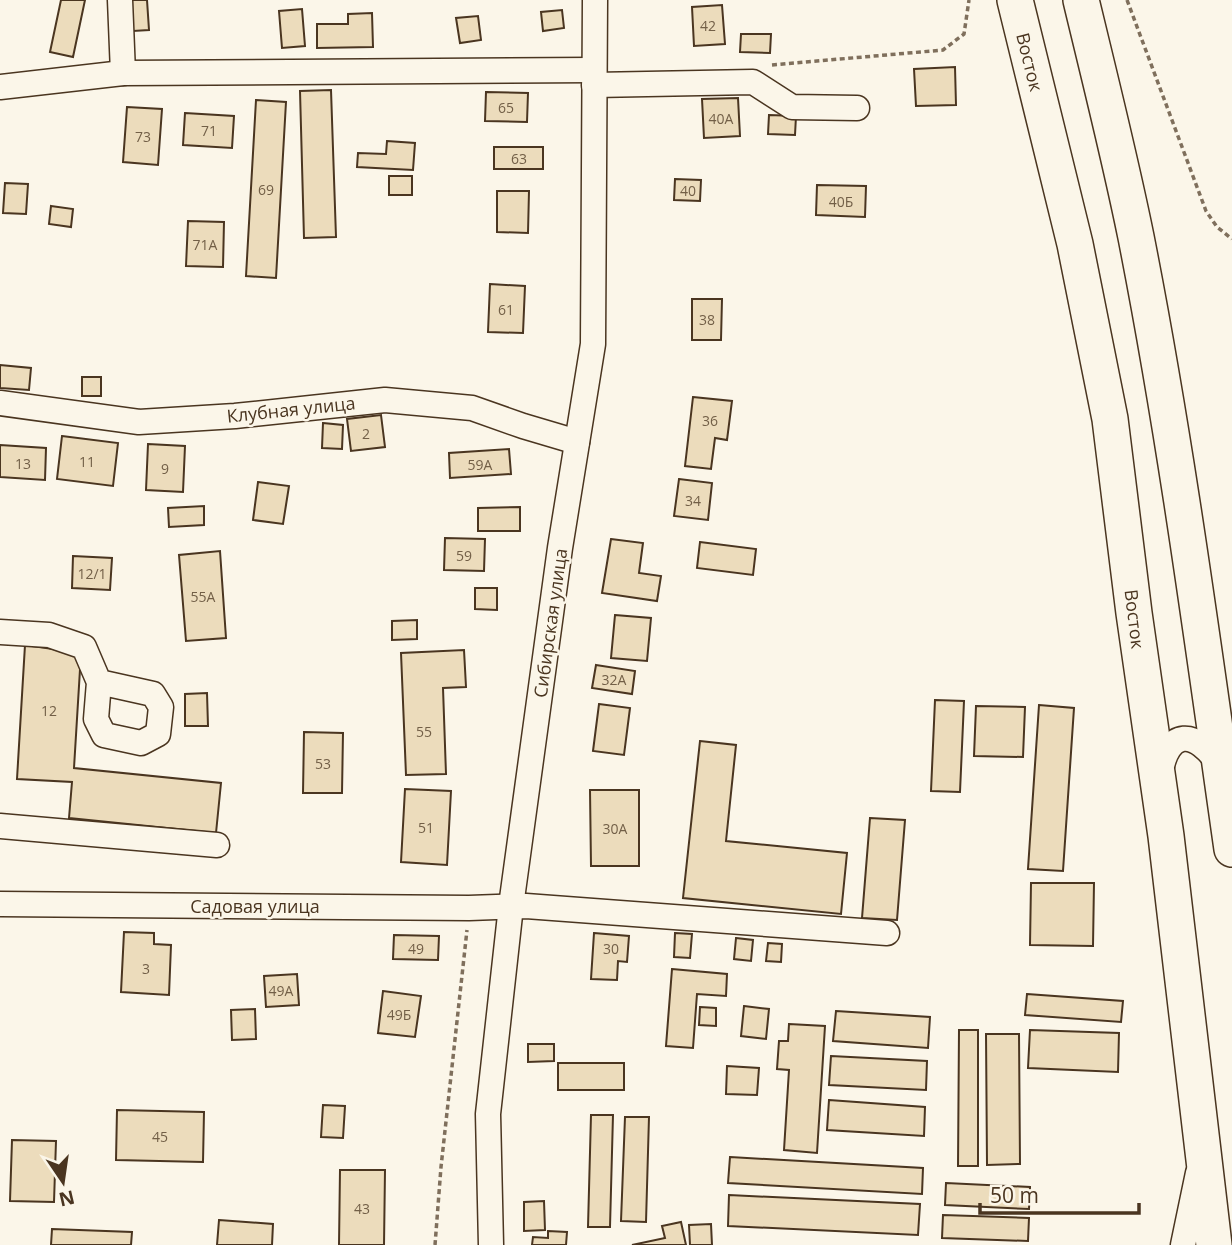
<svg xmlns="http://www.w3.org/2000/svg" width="1232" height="1245" font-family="'Open Sans',sans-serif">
<rect width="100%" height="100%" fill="#fbf6e9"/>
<g fill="#ecdcbc" stroke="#4a3520" stroke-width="2">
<polygon points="61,0 85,0 73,57 50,52"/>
<polygon points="131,0 147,0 149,30 133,31"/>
<polygon points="722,5 725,44 694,46 692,7"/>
<polygon points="302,9 305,46 282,48 279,11"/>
<polygon points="562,10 564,28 543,31 541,12"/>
<polygon points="372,13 373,47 317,48 317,24 348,24 348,14"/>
<polygon points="478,16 481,40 460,43 456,18"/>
<polygon points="741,34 771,34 770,53 740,52"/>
<polygon points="955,67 956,105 916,106 914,69"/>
<polygon points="331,90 336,237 304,238 300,91"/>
<polygon points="486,92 528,93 527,122 485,121"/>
<polygon points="738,98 740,136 704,138 702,99"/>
<polygon points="256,100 286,102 276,278 246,276"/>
<polygon points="127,107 162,109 158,165 123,162"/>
<polygon points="185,113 234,116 232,148 183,145"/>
<polygon points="769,115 796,116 795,135 768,134"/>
<polygon points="387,141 415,143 413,170 357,167 358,153 386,154"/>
<rect x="494" y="147" width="49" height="22"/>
<rect x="389" y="176" width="23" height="19"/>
<polygon points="675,179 701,180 700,201 674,200"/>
<polygon points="5,183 28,184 26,214 3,213"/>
<polygon points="817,185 866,186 865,217 816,215"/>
<polygon points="497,191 529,191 528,233 497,232"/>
<polygon points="51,206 73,209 71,227 49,224"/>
<polygon points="188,221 224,222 223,267 186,266"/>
<polygon points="490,284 525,286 523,333 488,332"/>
<polygon points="692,299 722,299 721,340 692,340"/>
<polygon points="0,365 31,368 29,390 0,388"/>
<rect x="82" y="377" width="19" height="19"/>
<polygon points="693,397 732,401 727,440 715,438 711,469 685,466"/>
<polygon points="381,415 385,447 351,451 347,419"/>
<polygon points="323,423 343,425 342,449 322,448"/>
<polygon points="62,436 118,443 113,486 57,479"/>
<polygon points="148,444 185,446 183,492 146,490"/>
<polygon points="0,445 46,448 45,480 0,477"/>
<polygon points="509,449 511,474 450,478 449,453"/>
<polygon points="679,479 712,483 708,520 674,516"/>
<polygon points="258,482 289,486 283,524 253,520"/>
<polygon points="204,506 204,525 169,527 168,508"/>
<polygon points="520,507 520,531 478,531 478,508"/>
<polygon points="445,538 485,539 484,571 444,570"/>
<polygon points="611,539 643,543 639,573 661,576 657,601 602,593"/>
<polygon points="700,542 756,549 753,575 697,568"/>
<polygon points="220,551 226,638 186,641 179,555"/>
<polygon points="73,556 112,558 110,590 72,588"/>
<polygon points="475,588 497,588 497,610 475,609"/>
<polygon points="615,615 651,618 647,661 611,658"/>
<polygon points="417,620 417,639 392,640 392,621"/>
<polygon points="25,645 81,653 74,768 221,783 216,833 69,818 72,782 17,779"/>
<polygon points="464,650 466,687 443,688 446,774 406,775 401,653"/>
<polygon points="596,665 635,671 632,694 592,688"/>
<polygon points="207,693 208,726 185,726 185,694"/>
<polygon points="935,700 964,701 960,792 931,791"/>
<polygon points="599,704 630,708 624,755 593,751"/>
<polygon points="1039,705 1074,708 1063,871 1028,869"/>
<polygon points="976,706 1025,707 1023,757 974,756"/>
<polygon points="304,732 343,733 342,793 303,793"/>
<polygon points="700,741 736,745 726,841 847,853 841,914 683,898"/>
<polygon points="405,789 451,791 447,865 401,862"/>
<polygon points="590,790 639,790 639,866 591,866"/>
<polygon points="870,818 905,820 897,920 862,918"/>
<polygon points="1031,883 1094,883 1093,946 1030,945"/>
<polygon points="124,932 154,933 154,944 171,945 169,995 121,992"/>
<polygon points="594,933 629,936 627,962 618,961 617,980 591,979"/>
<polygon points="675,933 692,934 690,958 674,957"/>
<polygon points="394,935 439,936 438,960 393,959"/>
<polygon points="736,938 753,940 751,961 734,959"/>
<polygon points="768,943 782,944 781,962 766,961"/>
<polygon points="672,969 727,974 726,996 697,994 693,1048 666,1046"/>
<polygon points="297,974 299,1005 266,1007 264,976"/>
<polygon points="383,991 421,996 415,1037 378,1033"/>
<polygon points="1027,994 1123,1001 1121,1022 1025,1015"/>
<polygon points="744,1006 769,1009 766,1039 741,1036"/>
<polygon points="700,1007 716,1008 716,1026 699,1025"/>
<polygon points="255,1009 256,1039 232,1040 231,1010"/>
<polygon points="836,1011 930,1017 928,1048 833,1041"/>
<polygon points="789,1024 825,1026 817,1153 784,1150 789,1070 777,1069 779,1041 788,1041"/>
<polygon points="959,1030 978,1030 978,1166 958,1166"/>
<polygon points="1030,1030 1119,1033 1118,1072 1028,1068"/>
<polygon points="986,1034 1019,1034 1020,1164 987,1165"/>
<polygon points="528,1044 554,1044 554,1061 528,1062"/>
<polygon points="831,1056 927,1061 926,1090 829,1085"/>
<rect x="558" y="1063" width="66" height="27"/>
<polygon points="727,1066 759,1068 757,1095 726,1094"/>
<polygon points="829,1100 925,1107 924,1136 827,1130"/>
<polygon points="323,1105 345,1106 343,1138 321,1137"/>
<polygon points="117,1110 204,1112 203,1162 116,1160"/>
<polygon points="591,1115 613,1115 610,1227 588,1227"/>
<polygon points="625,1117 649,1117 646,1222 621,1221"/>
<polygon points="12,1140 56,1141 54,1202 10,1201"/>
<polygon points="730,1157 923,1168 922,1194 728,1183"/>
<polygon points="340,1170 385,1170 384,1245 339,1245"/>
<polygon points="946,1183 1030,1187 1029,1209 945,1205"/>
<polygon points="729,1195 920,1204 918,1235 728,1226"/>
<polygon points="544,1201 545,1230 524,1231 524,1202"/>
<polygon points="943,1215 1029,1218 1028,1241 942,1238"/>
<polygon points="219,1220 273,1224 272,1245 217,1245"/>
<polygon points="681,1222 686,1245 632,1245 665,1238 662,1226"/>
<polygon points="711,1224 712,1245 690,1245 689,1225"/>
<polygon points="52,1229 132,1232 131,1245 51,1245"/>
<polygon points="548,1231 567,1232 566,1245 532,1245 533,1237 548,1238"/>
</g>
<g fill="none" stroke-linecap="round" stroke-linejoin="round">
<g stroke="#4a3520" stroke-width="27">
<g id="minor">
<polyline points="120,0 123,73"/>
<polyline points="594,85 753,82 792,107 857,108"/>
<polyline points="0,87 123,73 593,70"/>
<polyline points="0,403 139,422 235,416 385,400 472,408 523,426 577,442"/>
<polyline points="0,632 49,635 84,647 99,682 96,719 104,735 141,743 158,734 161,707 153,694 99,682"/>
<path d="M1160 776C1167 727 1196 729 1220 766"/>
<polyline points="0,826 217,845"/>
<polyline points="0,904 469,908 526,906 887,933"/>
<polyline points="491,1245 488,1114 511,906 560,548 593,344 595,0"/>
<polyline points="1183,1245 1198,1173"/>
</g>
</g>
<g stroke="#4a3520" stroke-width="38">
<g id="highway">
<polyline points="1015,0 1075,244 1110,419 1134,613 1166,836 1214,1245"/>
<path d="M1081 0C1100 79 1120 158 1136 237 1176 440 1203 645 1232 849"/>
</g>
</g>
<g stroke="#7f6f5c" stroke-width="3.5" stroke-dasharray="5 3.5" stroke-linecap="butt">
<polyline points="1127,0 1206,211 1217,227 1232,239"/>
<polyline points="772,65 943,50 964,34 969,0"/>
<polyline points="435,1245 441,1167 467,930"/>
</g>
<use href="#minor" stroke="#fbf6e9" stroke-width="24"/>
<use href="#highway" stroke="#fbf6e9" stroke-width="35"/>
</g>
<g text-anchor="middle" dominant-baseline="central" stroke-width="5" stroke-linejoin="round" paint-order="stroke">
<g font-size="14" fill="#725f47">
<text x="708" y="25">42</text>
<text x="506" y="107">65</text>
<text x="721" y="118">40А</text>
<text x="209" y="130">71</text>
<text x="143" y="136">73</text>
<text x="519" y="158">63</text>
<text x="266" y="189">69</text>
<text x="688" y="190">40</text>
<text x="841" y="201">40Б</text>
<text x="205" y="244">71А</text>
<text x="506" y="309">61</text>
<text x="707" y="319">38</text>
<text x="710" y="420">36</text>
<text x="366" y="433">2</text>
<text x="87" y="461">11</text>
<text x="23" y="463">13</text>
<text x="480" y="464">59А</text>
<text x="165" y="468">9</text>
<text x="693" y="500">34</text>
<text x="464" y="555">59</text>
<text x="92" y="573">12/1</text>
<text x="203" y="596">55А</text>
<text x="614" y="679">32А</text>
<text x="49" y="710">12</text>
<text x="424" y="731">55</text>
<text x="323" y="763">53</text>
<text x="426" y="827">51</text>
<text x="615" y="828">30А</text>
<text x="416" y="948">49</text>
<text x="611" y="948">30</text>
<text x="146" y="968">3</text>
<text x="281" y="990">49А</text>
<text x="399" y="1014">49Б</text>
<text x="160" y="1136">45</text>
<text x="362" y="1208">43</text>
</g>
<g font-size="18" fill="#4a3520" stroke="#fbf6e9">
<text transform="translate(1030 62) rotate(76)">Восток</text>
<text transform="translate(291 409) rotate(-6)">Клубная улица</text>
<text transform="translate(1135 619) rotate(83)">Восток</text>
<text transform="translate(550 623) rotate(-82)">Сибирская улица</text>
<text x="255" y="906">Садовая улица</text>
</g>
</g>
<g transform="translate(63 1182) rotate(167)" stroke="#fbf6e9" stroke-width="5" paint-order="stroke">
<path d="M0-5L12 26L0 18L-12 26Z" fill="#4a3520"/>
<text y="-10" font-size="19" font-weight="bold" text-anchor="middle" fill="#4a3520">N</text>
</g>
<path d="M980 1203v10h159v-10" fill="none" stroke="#4a3520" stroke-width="3.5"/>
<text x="990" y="1203" font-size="21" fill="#4a3520" stroke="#fbf6e9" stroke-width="5" paint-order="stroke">50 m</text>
</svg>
